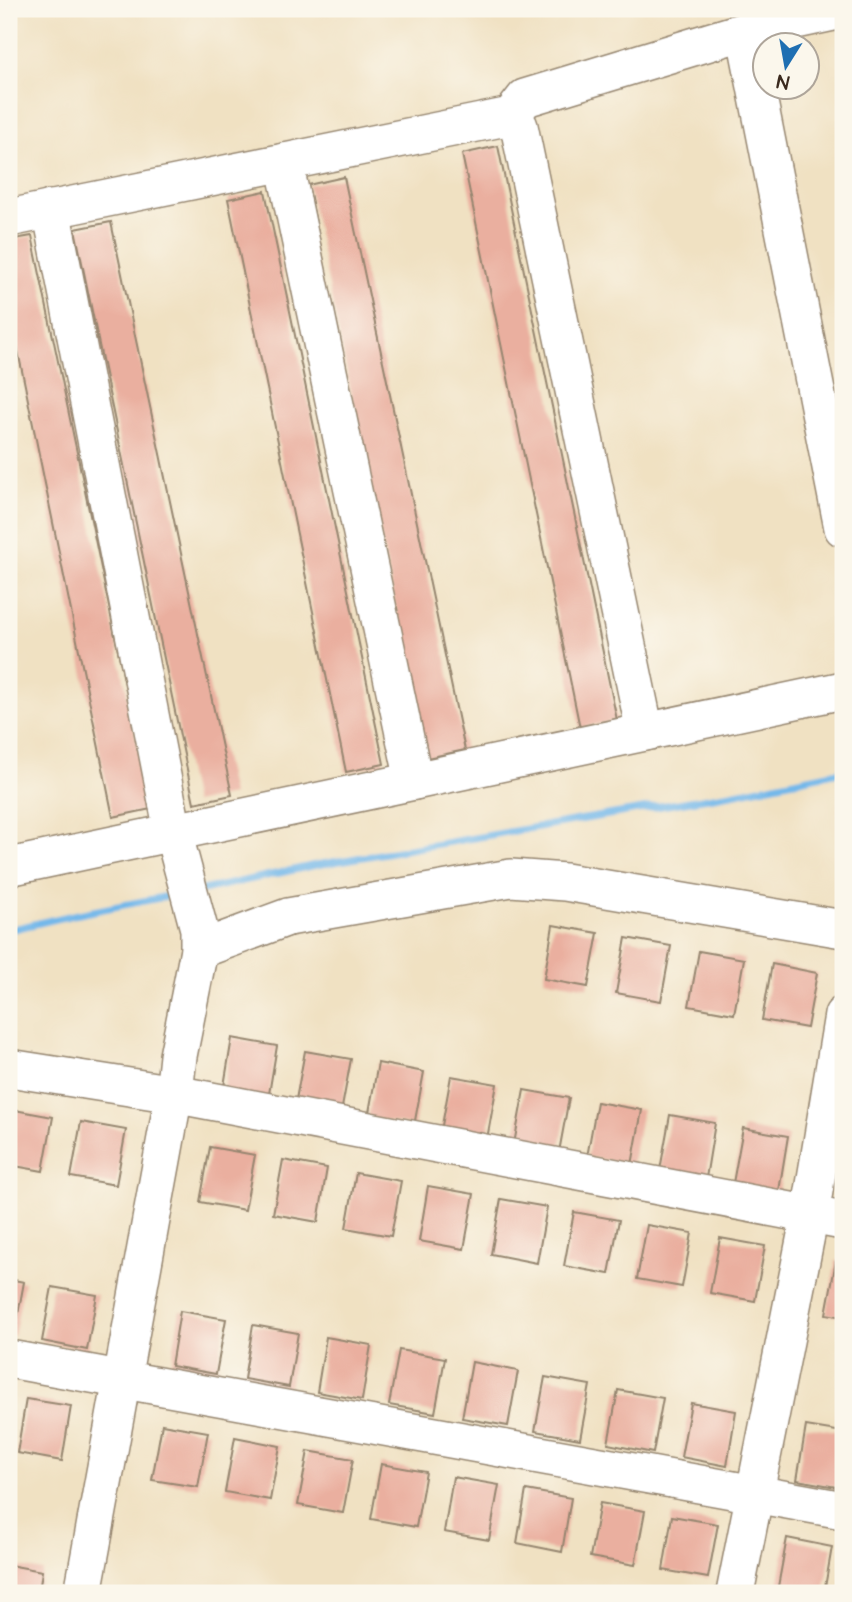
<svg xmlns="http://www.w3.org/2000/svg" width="852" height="1602" font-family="'Architects Daughter',sans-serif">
<rect width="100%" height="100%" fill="#fbf7ec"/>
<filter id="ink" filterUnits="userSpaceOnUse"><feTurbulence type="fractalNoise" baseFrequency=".0143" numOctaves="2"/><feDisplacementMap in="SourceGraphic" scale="14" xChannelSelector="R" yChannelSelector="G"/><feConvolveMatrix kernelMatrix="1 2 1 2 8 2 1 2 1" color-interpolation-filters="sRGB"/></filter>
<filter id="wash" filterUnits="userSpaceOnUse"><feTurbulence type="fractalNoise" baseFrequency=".00686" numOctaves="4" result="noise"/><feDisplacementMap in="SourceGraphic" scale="28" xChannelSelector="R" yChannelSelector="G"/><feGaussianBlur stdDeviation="1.57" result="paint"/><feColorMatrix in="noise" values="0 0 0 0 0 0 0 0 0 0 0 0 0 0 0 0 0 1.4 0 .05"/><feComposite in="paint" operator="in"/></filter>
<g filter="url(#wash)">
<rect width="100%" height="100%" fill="#f0e1c2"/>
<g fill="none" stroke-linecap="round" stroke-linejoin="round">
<g stroke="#73b8ea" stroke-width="7">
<polyline points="198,891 316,865 731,794 843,771"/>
<polyline points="9,930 73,915 179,894"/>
</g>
</g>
<g id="blocks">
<g fill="#eaaf9f">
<polygon points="498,146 617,720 580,728 462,154"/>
<polygon points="344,177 465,750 427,758 308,185"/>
<polygon points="265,191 384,764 346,772 228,199"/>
<polygon points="111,222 232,795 194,803 75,229"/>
<polygon points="32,236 151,809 113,817 9,307 9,240"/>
<polygon points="553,925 598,933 588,987 544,979"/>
<polygon points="626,938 671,946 661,1001 616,993"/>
<polygon points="699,951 744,959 734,1014 689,1006"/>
<polygon points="772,964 817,973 807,1028 762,1020"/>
<polygon points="232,1038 277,1046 268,1100 223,1092"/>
<polygon points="305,1051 351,1059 341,1113 295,1105"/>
<polygon points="378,1063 424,1072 414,1126 368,1118"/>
<polygon points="451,1076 497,1084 487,1139 441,1131"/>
<polygon points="524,1090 569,1098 559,1152 514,1144"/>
<polygon points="597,1102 642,1110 632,1165 587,1157"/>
<polygon points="9,1109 53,1117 43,1171 9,1165"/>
<polygon points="670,1115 715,1123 706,1178 660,1170"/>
<polygon points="81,1122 126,1130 116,1185 71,1177"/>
<polygon points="743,1128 788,1136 779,1191 733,1183"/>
<polygon points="210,1147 255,1155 245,1210 200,1202"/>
<polygon points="283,1160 327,1168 318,1222 273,1214"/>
<polygon points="356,1173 401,1181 391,1236 346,1228"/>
<polygon points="428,1186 474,1194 464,1249 419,1241"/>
<polygon points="501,1199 547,1207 537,1263 491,1254"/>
<polygon points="574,1212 619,1220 609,1274 564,1266"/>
<polygon points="647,1225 692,1233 682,1287 637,1279"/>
<polygon points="720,1238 765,1246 755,1301 710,1293"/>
<polygon points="836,1261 843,1262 843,1317 826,1314"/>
<polygon points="9,1279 24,1282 14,1336 9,1335"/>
<polygon points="52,1287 97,1295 87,1350 42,1341"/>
<polygon points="180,1311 226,1319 216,1374 171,1366"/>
<polygon points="253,1325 298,1333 289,1387 244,1379"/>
<polygon points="326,1337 371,1345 362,1400 317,1392"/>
<polygon points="399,1350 445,1358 435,1413 389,1405"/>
<polygon points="472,1362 518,1371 508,1426 462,1418"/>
<polygon points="545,1377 590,1385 580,1439 535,1431"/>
<polygon points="618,1390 663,1398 653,1453 608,1444"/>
<polygon points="26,1399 71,1406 62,1461 17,1453"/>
<polygon points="691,1403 736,1411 727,1466 681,1457"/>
<polygon points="162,1424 208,1432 198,1487 152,1480"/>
<polygon points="806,1426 843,1432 842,1488 797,1480"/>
<polygon points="235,1437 280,1446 270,1500 225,1492"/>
<polygon points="308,1451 353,1459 343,1513 298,1505"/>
<polygon points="381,1464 426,1472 416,1527 371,1519"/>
<polygon points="453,1477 499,1485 489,1540 444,1532"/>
<polygon points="526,1490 571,1498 562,1552 517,1543"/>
<polygon points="600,1503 645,1511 635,1565 590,1557"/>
<polygon points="672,1516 718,1524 708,1578 663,1570"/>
<polygon points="787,1538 832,1547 824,1593 777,1592"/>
<polygon points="9,1565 42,1571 39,1593 9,1593"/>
</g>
</g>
</g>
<g filter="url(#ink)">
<use href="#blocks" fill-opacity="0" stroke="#968670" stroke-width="2"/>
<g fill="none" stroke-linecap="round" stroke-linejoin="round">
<g stroke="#968670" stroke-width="40">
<g id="minor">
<polyline points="745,31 843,528"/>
<polyline points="511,116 519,126 645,732"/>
<polyline points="284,162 414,781"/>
<polyline points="51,209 173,832 199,929 199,950 178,1056 174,1094 83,1593"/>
<polyline points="9,218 511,116 525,98 745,31 843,10"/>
<polyline points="9,867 843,690"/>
<polyline points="199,950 288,917 511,878 565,882 843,929"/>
<polyline points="9,1068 174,1094 843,1221"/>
<polyline points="9,1359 843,1510"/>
<polyline points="735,1593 810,1215 843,1015"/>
</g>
</g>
<use href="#minor" stroke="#fff" stroke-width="37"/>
</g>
</g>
<rect width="852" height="1602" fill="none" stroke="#fbf7ec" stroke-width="35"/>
<g transform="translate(786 66) rotate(191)"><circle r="33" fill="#fbf7ec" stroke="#aea59a" stroke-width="2"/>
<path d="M0-5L12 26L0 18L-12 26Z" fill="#1f6fb2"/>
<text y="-10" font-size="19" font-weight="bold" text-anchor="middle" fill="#3b2a1e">N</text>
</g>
</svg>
